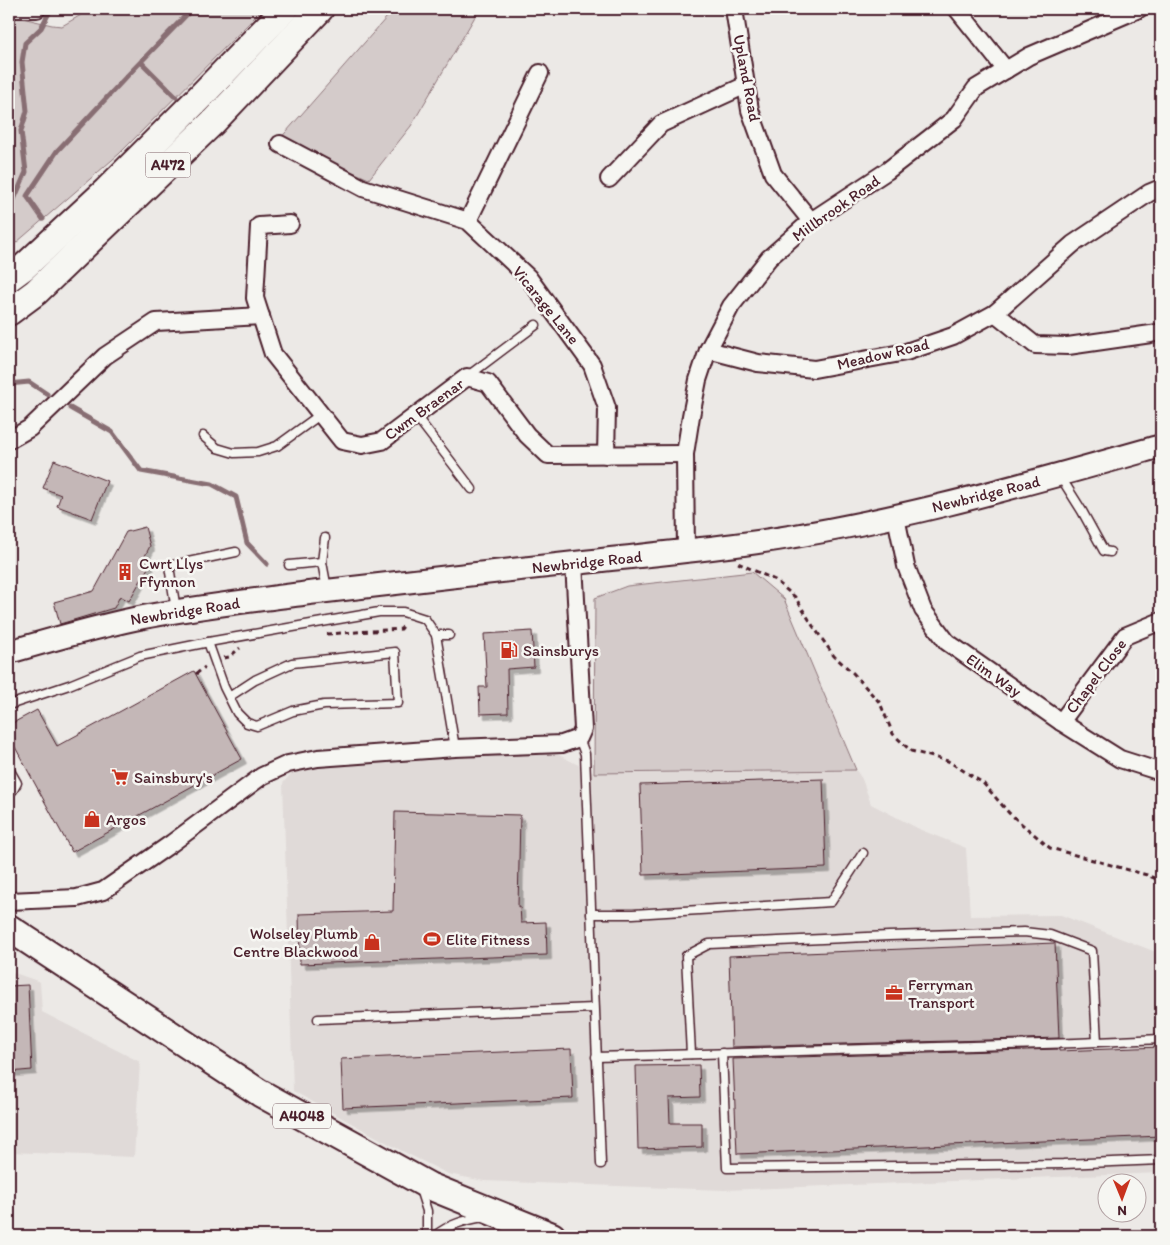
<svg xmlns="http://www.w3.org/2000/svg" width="1170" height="1245" font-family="Itim,sans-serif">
<defs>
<filter id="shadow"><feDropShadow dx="4.5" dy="4.5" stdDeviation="0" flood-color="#0004"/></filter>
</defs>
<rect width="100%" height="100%" fill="#ece9e6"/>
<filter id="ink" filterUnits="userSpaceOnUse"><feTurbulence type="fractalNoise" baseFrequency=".02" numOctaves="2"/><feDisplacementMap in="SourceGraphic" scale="10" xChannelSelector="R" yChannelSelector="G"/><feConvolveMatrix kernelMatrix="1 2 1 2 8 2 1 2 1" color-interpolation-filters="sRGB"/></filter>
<g filter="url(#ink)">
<g fill="#e0dad8">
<polygon points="555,753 594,773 856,770 862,779 871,804 921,830 966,848 970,916 1061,915 1161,954 1161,1173 724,1190 484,1181 448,1174 402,1151 293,1091 283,783 291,774 321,767 375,762"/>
<polygon points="9,971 40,982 42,1012 140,1062 134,1157 9,1152"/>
</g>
<g fill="#d4cbca" stroke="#8f757a">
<polygon points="88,9 263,9 119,154 9,249 9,15 52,25 62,26 86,12"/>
<polygon points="394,9 479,9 473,20 411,126 369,179 279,140"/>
<polygon points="752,572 784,599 856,770 594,773 595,598 627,586"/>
</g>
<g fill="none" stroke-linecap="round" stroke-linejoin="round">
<g stroke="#886e73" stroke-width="5">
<polyline points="141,62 176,97"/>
<polyline points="9,211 26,172 21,131 27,111 22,62 25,43 41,28 51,9"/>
<polyline points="43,219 27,196 57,151 128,75 192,9"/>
<polyline points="9,384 29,382 47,394"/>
<polyline points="70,408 112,432 141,471 212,484 236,497 247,543 267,564"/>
</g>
</g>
<g fill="#c4b7b7" stroke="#4a1f2b" filter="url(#shadow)">
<polygon points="54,460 107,481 92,519 57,506 61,495 43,488"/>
<polygon points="145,527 150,546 144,558 152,561 129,601 120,596 114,608 60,624 54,602 94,591 126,532"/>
<polygon points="532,631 534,667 507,669 508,713 480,714 479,687 487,687 484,634"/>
<polygon points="194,671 242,759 72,852 9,736 9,725 37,710 57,746"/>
<polygon points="823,779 826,868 643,875 640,785"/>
<polygon points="395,812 520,815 518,907 520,906 521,923 546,922 547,955 300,964 299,914 393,911"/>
<polygon points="1055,943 1059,1038 732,1047 729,956"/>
<polygon points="28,985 32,1070 9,1072 9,986"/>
<polygon points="1161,1047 1161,1136 737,1154 733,1059 1059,1049 1059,1051"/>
<polygon points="571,1049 573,1098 343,1108 341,1059"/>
<polygon points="699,1065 700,1097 669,1098 670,1123 702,1123 702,1147 638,1149 636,1066"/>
</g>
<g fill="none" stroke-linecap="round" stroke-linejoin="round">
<g stroke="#4a1f2b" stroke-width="11">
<g id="lane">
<polyline points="468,376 536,325"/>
<polyline points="416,416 472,489"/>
<polyline points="203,436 217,448 234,453 258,452 277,446 321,414"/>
<polyline points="1060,476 1082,511 1104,551 1110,552"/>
<polyline points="325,538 322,562 327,589"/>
<polyline points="289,565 322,562"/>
<polyline points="176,610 169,566 236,552"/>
<polyline points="436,635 449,635"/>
<polyline points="208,642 224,687 237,713 247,723 257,726 293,711 324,705 398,703 395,652 292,663 255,680 229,697"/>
<polyline points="9,705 69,685 140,656 214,641 379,612 403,612 425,619 436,635 455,748"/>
<polyline points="579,738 585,754 601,1164"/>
<polyline points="9,769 17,783 13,790 9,793"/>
<polyline points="591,914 633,914 831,902 863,853"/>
<polyline points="318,1019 594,1008"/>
<polyline points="722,1053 727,1168 1063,1164 1161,1160"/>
<polyline points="691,1054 686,956 709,944 889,936 1024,932 1050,935 1092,951 1097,1042"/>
<polyline points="596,1057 1076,1043 1161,1039"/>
<polyline points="420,1189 427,1211 427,1236"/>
<path d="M435 1236C449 1224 466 1220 484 1217"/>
</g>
</g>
<g stroke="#4a1f2b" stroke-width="20">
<g id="street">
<polyline points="9,9 37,9"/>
<polyline points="734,9 750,110 773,174 811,221"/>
<polyline points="957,9 1006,70"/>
<polyline points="280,144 363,188 468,221 528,277 592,365 607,408 606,455"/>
<polyline points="609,179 661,124 746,85"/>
<polyline points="468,221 540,73"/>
<polyline points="290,224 259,226 255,298 273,354 342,441 362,445 382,441 467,377 488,383 527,435 548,455 685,454"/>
<polyline points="995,313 1035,345 1068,346 1151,334 1161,332"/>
<polyline points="708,350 758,363 814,369 906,352 953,336 995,313 1073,244 1149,193 1161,188"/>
<polyline points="9,440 30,428 105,356 156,322 261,316"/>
<polyline points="896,517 906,566 923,610 947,642 1061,722 1120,759 1161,772"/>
<polyline points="686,551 685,454 691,416 698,380 708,350 731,306 769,258 811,221 887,171 954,119 976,88 1029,56 1139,9"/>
<polyline points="1061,722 1125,636 1161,621"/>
<polyline points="9,901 77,898 103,891 172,843 262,776 288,764 318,758 455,748 562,744 579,738 583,729 574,563"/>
</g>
</g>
<g stroke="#4a1f2b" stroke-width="26">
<path id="secondary" d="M9 652C50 640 92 628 134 619 192 607 251 601 309 593 401 582 492 572 584 562 637 556 690 551 743 544 885 525 1023 485 1161 446"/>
</g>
<g stroke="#4a1f2b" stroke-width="30">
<g id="primary">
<polyline points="9,278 24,267 106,191 198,99 285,9"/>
<polyline points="9,312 36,292 213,122 320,9"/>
<polyline points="9,928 260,1093 429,1186 552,1236"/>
</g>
</g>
<g stroke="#4a1f2b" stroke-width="3" stroke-dasharray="5 4" stroke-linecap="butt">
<polyline points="738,563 775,580 795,597 813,626 834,656 853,673 880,703 893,734 911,751 948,761 983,783 1009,813 1050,848 1147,875 1161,881"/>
<polyline points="327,634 401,629 405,624"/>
<polyline points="224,658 229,657 240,648"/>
<polyline points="196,674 205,667"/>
</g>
<use href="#lane" stroke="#f6f6f2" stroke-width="8"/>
<use href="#street" stroke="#f6f6f2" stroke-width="16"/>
<use href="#secondary" stroke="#f6f6f2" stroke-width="22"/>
<use href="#primary" stroke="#f6f6f2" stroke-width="26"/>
</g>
</g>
<defs>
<g id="building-bare" transform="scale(1.35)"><path d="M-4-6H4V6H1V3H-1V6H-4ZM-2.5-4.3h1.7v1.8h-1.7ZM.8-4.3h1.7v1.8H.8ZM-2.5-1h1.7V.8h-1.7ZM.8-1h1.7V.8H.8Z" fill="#c8321e" stroke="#f6f6f2" stroke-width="2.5" paint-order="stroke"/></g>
<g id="fuel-bare" transform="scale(1.35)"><path d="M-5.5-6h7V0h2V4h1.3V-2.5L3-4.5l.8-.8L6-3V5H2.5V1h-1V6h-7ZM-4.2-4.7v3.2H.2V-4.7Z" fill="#c8321e" stroke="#f6f6f2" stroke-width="2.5" paint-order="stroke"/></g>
<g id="supermarket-bare" transform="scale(1.35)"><path d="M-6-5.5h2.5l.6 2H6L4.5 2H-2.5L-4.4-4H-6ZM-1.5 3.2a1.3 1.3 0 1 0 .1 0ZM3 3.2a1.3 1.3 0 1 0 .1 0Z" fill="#c8321e" stroke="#f6f6f2" stroke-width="2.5" paint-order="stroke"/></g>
<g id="shop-bare" transform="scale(1.35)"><path d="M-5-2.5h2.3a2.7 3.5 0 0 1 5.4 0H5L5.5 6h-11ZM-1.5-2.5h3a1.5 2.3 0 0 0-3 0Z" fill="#c8321e" stroke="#f6f6f2" stroke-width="2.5" paint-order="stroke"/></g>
<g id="stadium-bare" transform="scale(1.35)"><path d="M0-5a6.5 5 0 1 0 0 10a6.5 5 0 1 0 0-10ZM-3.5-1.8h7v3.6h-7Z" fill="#c8321e" stroke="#f6f6f2" stroke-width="2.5" paint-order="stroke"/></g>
<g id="office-bare" transform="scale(1.35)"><path d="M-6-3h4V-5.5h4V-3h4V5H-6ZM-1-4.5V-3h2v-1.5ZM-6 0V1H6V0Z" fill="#c8321e" stroke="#f6f6f2" stroke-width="2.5" paint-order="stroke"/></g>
</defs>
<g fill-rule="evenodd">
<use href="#building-bare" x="125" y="572"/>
<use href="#fuel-bare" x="509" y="650"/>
<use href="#supermarket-bare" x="120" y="777"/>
<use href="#shop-bare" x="92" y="819"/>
<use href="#stadium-bare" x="432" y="939"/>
<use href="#shop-bare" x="372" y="942"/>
<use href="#office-bare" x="894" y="993"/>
</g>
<g text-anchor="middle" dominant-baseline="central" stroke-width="5" stroke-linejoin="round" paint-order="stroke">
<g fill="#f6f6f2" stroke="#7e6067" stroke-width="1">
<rect x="145.5" y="152.5" width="45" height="25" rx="4"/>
<rect x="273" y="1103.5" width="58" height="25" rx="4"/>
</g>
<g font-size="15" font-weight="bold" fill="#4a1f2b">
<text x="168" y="165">A472</text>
<text x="302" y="1116">A4048</text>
</g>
<g font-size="16" fill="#4a1f2b" stroke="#f6f6f2">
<text transform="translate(747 78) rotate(79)">Upland Road</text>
<text transform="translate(836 208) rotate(-35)">Millbrook Road</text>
<text transform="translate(546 305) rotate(51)">Vicarage Lane</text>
<text transform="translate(883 354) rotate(-13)">Meadow Road</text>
<text transform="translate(424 409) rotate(-36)">Cwm Braenar</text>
<text transform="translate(986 494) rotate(-14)">Newbridge Road</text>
<text transform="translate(587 562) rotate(-6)">Newbridge Road</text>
<text transform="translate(185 611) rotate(-9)">Newbridge Road</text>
<text transform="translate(994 675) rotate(35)">Elim Way</text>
<text transform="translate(1096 676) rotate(-53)">Chapel Close</text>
</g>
<g font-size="16" fill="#4a1f2b" stroke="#f6f6f2" text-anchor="start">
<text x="139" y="563">Cwrt Llys<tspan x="139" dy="18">Ffynnon</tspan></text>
<text x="523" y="650">Sainsburys</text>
<text x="134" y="777">Sainsbury's</text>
<text x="106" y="819">Argos</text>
<text x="358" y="933" text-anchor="end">Wolseley Plumb<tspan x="358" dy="18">Centre Blackwood</tspan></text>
<text x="446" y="939">Elite Fitness</text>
<text x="908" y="984">Ferryman<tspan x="908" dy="18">Transport</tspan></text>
</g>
</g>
<rect width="1170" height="1245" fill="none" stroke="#f6f6f2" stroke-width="30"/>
<rect x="15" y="15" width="1140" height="1215" fill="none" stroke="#4a1f2b" stroke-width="2" filter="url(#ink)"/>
<g transform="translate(1122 1198) rotate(179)"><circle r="24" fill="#f6f6f2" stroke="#b1a0a2"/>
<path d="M0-4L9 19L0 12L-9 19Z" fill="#c8321e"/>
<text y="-8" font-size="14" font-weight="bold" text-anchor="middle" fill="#4a1f2b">N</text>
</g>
</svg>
